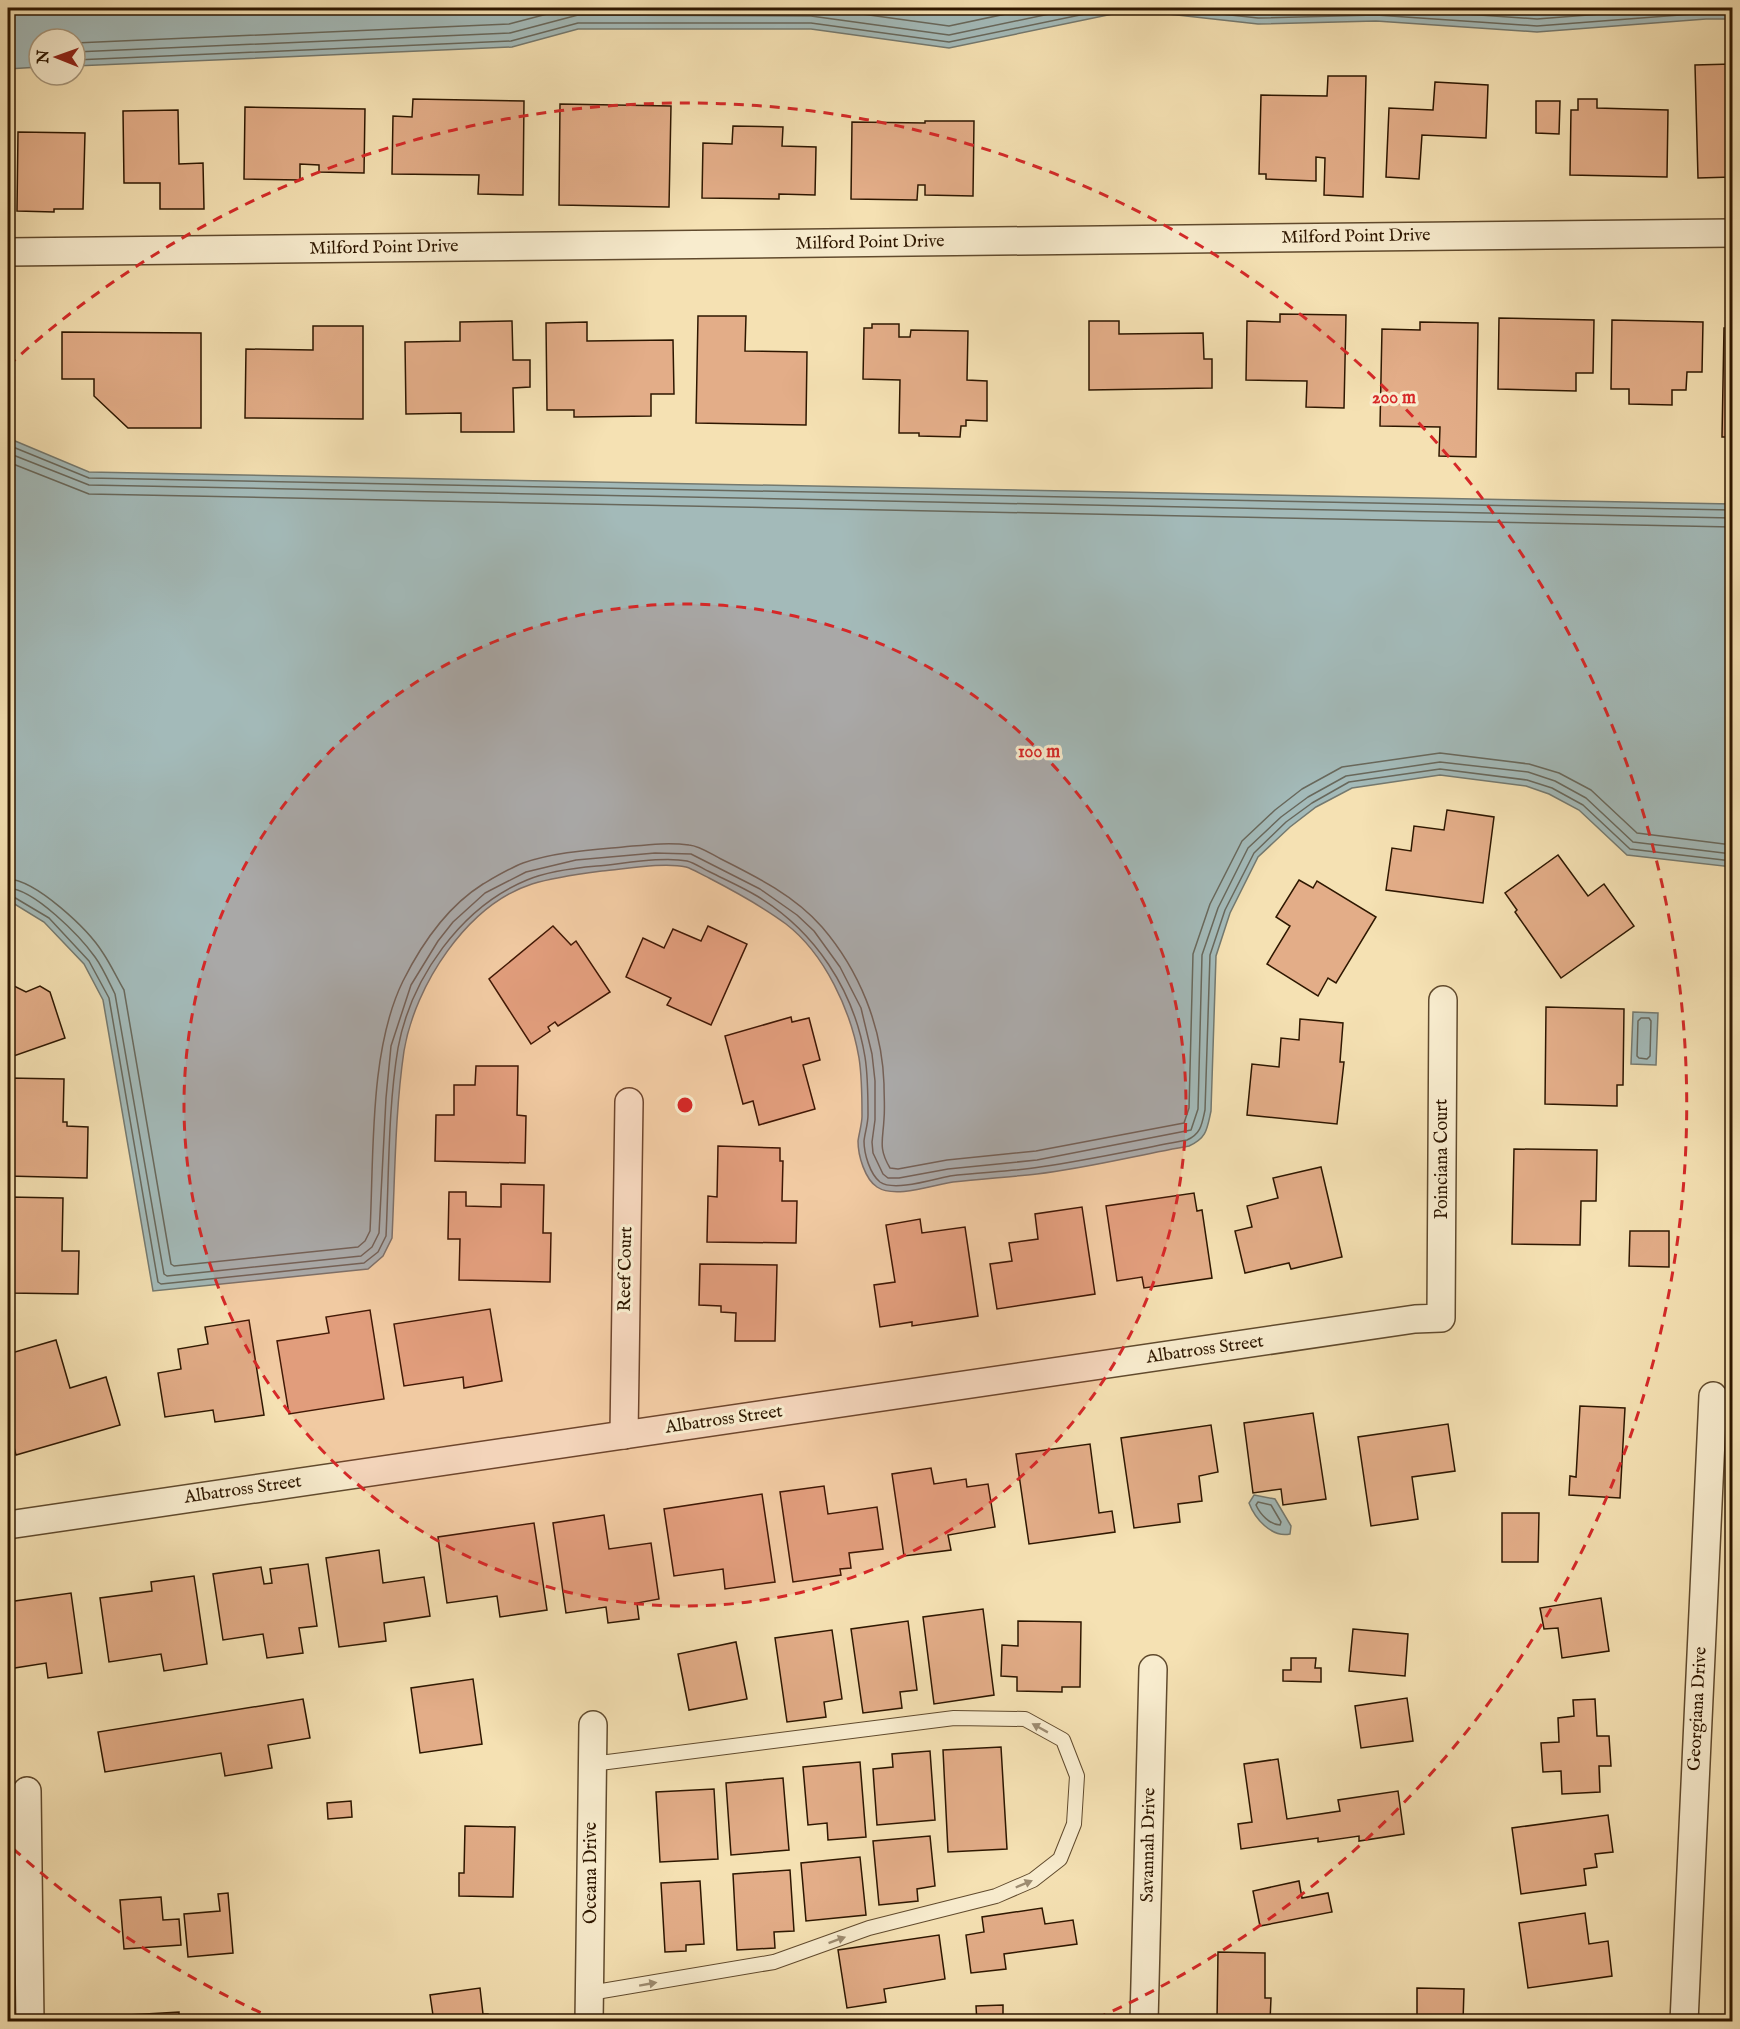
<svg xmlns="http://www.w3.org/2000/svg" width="1740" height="2029" font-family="'IM FELL English',serif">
<rect width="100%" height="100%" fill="#f5e1b3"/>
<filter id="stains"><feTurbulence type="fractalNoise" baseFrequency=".00333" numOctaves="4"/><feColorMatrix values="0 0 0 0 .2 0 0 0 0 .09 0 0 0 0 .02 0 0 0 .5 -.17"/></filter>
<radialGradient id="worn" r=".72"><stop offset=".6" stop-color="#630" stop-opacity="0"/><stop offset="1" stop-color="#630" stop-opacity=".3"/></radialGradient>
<g fill="#a3bab9" stroke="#74796f" stroke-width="1.5">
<polygon points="8,8 1732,8 1732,19 1706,19 1537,32 1376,21 1258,24 1132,10 949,48 811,29 578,29 512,47 75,66 75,39 39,39 39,67 8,69"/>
<path d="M8 438 89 472 1732 504V867L1627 855 1579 810 1549 794 1526 786 1440 775 1352 788 1316 807 1290 827 1258 857 1230 913 1216 956 1211 1111C1207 1129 1207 1138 1189 1146 1138 1155 1088 1168 1037 1174 1009 1177 981 1179 953 1182 933 1185 895 1199 877 1187 865 1179 858 1156 858 1141 859 1133 862 1124 862 1116 862 1096 862 1077 859 1058 851 1011 825 954 786 924 762 906 736 892 709 878 702 875 693 869 686 867 664 862 625 869 602 871 579 874 555 877 532 884 467 905 415 985 404 1051 395 1112 395 1176 392 1238L383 1256 368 1269 153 1291 103 1000 84 964 44 922 8 900Z"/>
<polygon points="1633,1012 1658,1013 1656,1065 1631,1064"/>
<path d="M1254 1495 1275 1499 1291 1526 1290 1534C1272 1538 1255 1519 1249 1503Z"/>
</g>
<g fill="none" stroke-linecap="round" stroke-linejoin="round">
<g stroke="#68685c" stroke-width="1.5">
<polyline points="818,8 949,26 1034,8"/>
<polyline points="1166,8 1258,18 1376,15 1537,26 1706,13 1732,13"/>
<polyline points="1233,8 1259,10 1377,8 1537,19 1678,8"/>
<polyline points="75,43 509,24 570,8"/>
<polyline points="75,52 510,33 578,15 811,16 949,35 1078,8"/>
<polyline points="75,60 511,41 578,23 811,23 949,42 1114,8"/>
<polyline points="8,445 89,478 1732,510"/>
<polyline points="8,453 89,485 1732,518"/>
<polyline points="8,462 89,494 1732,527"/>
<path d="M8 879C36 880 88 929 103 953 111 965 117 978 124 990L171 1264 174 1266 358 1247 365 1241 370 1231C374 1155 369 1050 403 981 421 945 448 906 483 884 495 877 510 868 523 863 555 852 590 850 623 847 645 845 667 842 689 845 700 846 711 854 721 859 757 877 795 896 822 927 859 970 882 1026 884 1084 884 1096 885 1108 884 1119 883 1140 878 1148 890 1168L898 1169 947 1160 1036 1151 1184 1123 1189 1108 1193 954 1210 904 1242 841 1275 810 1302 789 1342 767 1440 753 1529 764 1559 773 1591 790 1637 833 1732 845"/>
<path d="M8 888C34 889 80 936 95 957 103 968 109 982 115 994L164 1274 167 1276 361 1256 372 1247 379 1233 386 1098 391 1046 411 985 438 941 453 922 485 893 526 872 576 860 655 853 691 854 760 889 797 915 814 931 840 967 861 1008 872 1054 875 1081V1120L872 1142 873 1153 883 1174 888 1178H899L948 1169 1037 1160 1191 1130 1198 1109 1202 955 1218 908 1248 848 1281 817 1308 797 1346 776 1440 762 1528 772 1555 781 1586 798 1633 842 1732 854"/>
<path d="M8 895 12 896 49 918 89 961 109 998 158 1282 161 1284 364 1263 378 1252 386 1236C389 1175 388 1108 398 1048 411 978 461 907 527 880 548 871 574 868 597 866 622 864 663 856 687 861 695 863 703 869 710 872 726 880 742 887 757 896 815 931 854 990 865 1057 868 1076 868 1096 868 1115 868 1124 865 1132 864 1141 864 1154 870 1174 880 1182 894 1192 934 1179 950 1176 980 1172 1010 1172 1040 1167 1089 1160 1138 1149 1187 1140 1201 1134 1202 1124 1205 1110L1210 955 1225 910 1254 853 1286 822 1312 803 1349 782 1440 769 1527 780 1552 788 1583 805 1630 849 1732 861"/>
<polygon points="1641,1018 1649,1018 1651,1021 1650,1056 1647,1059 1639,1058 1637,1056 1638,1021"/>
<path d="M1258 1502 1271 1505 1281 1522 1280 1525C1270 1525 1260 1514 1256 1505Z"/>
</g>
</g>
<g fill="#e3ad88" stroke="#2e1700" stroke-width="1.5">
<polygon points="1732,64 1732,177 1698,178 1695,65"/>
<polygon points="1328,76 1366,76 1363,197 1324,195 1325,158 1316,157 1316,181 1266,179 1266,174 1259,174 1261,95 1327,96"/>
<polygon points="1435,82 1488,85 1486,138 1422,135 1419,179 1386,177 1389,108 1433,110"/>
<polygon points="413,99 524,101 523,195 478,194 479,175 392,174 393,116 412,117"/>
<polygon points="1578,99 1597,99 1597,108 1668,110 1667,177 1570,175 1571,110 1578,110"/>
<polygon points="1536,101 1560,101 1559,134 1536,133"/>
<polygon points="560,104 671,106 669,207 559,205"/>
<polygon points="245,107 365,109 364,173 319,172 319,165 300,164 300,180 244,179"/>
<polygon points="178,110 179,164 203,163 204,209 160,209 160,183 124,183 123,111"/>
<polygon points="925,121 974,121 973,196 925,195 925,185 918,185 917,200 851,199 852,122 925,123"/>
<polygon points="733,126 783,127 782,146 816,147 815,195 779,194 779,199 702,198 703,143 732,144"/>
<polygon points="18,132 85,133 83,209 54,209 54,212 17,211"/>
<polygon points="1280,314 1346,315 1344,408 1306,407 1307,381 1246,380 1247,321 1280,322"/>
<polygon points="698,316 746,316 745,351 807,352 806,425 696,423"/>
<polygon points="1499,318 1594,320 1593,373 1576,373 1576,391 1498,389"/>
<polygon points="1612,320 1703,322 1702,372 1687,372 1686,390 1672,390 1672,405 1629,404 1629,389 1611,389"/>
<polygon points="512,321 513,360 530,360 530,387 513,388 514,432 461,432 461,413 406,414 405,342 460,341 460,322"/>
<polygon points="1089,321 1119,321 1119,334 1203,333 1204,359 1212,359 1212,388 1089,390"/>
<polygon points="587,322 587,341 673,340 674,394 651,394 651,416 574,417 574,410 547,410 546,323"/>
<polygon points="1420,322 1478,323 1476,457 1439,456 1440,427 1380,426 1382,329 1420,330"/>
<polygon points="872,324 899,324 899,337 910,337 911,330 968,331 967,380 987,381 987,421 966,420 966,426 961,426 960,437 919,436 919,433 899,433 900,380 863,379 864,328 872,328"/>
<polygon points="313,326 363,326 363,419 245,418 246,349 313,350"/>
<polygon points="1724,328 1732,328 1732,437 1722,437"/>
<polygon points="62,332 201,333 201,428 128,428 94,396 94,379 62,379"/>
<polygon points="1447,810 1494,817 1483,903 1386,890 1392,848 1411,851 1414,826 1444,830"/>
<polygon points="1558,855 1588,896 1604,884 1634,926 1561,978 1515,912 1517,910 1505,893"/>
<polygon points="1299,880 1313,888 1317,881 1376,917 1336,983 1328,978 1318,996 1267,964 1290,926 1276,917"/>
<polygon points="553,926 571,945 576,941 610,992 558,1026 555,1022 548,1027 550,1031 531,1044 489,979"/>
<polygon points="708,926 747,944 711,1025 667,1005 671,998 626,977 643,938 664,948 673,929 701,941"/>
<polygon points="8,983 26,992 40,986 50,992 65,1038 8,1058"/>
<polygon points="1546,1007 1624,1009 1623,1085 1617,1085 1617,1106 1545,1104"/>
<polygon points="791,1017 792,1022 809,1018 820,1060 803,1065 815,1109 759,1125 753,1101 743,1104 725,1036"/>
<polygon points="1300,1019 1343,1023 1340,1062 1344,1062 1337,1124 1247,1115 1252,1064 1279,1067 1281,1038 1299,1040"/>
<polygon points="476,1066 518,1066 517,1115 526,1116 525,1163 435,1161 436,1115 454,1115 454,1085 475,1085"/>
<polygon points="8,1078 64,1079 63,1122 67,1122 67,1126 88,1127 87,1178 8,1176"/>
<polygon points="718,1146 780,1148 780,1161 783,1161 782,1201 797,1201 796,1243 707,1242 708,1196 717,1197"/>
<polygon points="1514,1149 1597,1150 1596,1201 1581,1201 1580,1245 1512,1244"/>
<polygon points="1321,1167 1342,1257 1291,1269 1289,1263 1245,1273 1235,1231 1252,1227 1247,1206 1278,1198 1273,1178"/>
<polygon points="501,1184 544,1185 543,1233 551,1233 550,1282 459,1280 460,1239 448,1239 449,1192 466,1192 466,1206 501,1207"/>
<polygon points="1194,1193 1197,1211 1202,1210 1212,1278 1144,1288 1142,1277 1117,1281 1106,1206"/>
<polygon points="8,1197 63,1198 62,1251 79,1251 78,1294 8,1293"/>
<polygon points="1082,1207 1095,1294 997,1309 990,1264 1012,1261 1009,1243 1038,1239 1035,1214"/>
<polygon points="920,1219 922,1233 965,1227 978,1316 912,1326 912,1322 880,1327 874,1285 895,1282 886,1225"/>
<polygon points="1630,1231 1669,1231 1669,1267 1629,1266"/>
<polygon points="700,1264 777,1265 775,1341 735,1341 736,1313 721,1312 721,1306 699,1305"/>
<polygon points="490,1309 502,1381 464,1388 463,1377 404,1386 394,1324"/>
<polygon points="370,1310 384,1399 289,1414 277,1341 329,1333 326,1317"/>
<polygon points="249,1320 264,1415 215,1422 213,1410 165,1417 158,1373 181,1369 178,1349 208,1344 205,1327"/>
<polygon points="56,1340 70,1388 106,1377 120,1425 16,1455 8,1425 8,1354"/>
<polygon points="1580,1406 1625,1408 1620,1498 1569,1495 1570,1476 1576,1477"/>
<polygon points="1313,1413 1326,1499 1283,1505 1281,1489 1253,1493 1244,1423"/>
<polygon points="1448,1424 1455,1471 1412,1477 1418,1519 1371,1526 1358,1437"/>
<polygon points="1211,1425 1218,1472 1199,1476 1202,1501 1178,1504 1180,1522 1134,1528 1121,1438"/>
<polygon points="1090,1444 1099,1513 1112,1511 1115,1532 1029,1544 1016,1454"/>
<polygon points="931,1468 934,1484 966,1479 967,1487 988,1484 995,1527 948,1535 951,1550 904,1556 892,1474"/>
<polygon points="824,1486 828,1514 877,1507 883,1549 849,1553 851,1568 840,1569 841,1575 793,1582 780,1492"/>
<polygon points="762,1494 775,1582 725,1589 723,1569 674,1576 664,1509"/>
<polygon points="1502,1513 1539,1513 1538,1562 1502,1562"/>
<polygon points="604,1515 609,1549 651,1543 659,1599 637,1603 639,1619 608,1623 606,1607 566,1613 553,1523"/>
<polygon points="534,1523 547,1610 500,1617 497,1596 447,1603 438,1537"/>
<polygon points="379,1550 383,1583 424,1577 430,1616 384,1623 386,1641 339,1647 326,1558"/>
<polygon points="308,1564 317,1626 299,1628 303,1653 267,1658 263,1634 223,1640 213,1574 261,1567 264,1584 272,1583 270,1569"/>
<polygon points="194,1576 207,1664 164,1671 161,1654 109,1662 100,1598 152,1591 151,1582"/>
<polygon points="71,1593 82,1673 48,1678 46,1663 8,1669 8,1602"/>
<polygon points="1601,1598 1609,1651 1562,1658 1558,1628 1544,1629 1540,1608"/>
<polygon points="983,1609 994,1695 934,1704 923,1617"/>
<polygon points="908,1621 917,1690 900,1692 902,1708 863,1713 851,1629"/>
<polygon points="1018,1621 1081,1622 1080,1687 1062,1687 1062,1692 1017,1691 1017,1677 1001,1676 1002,1645 1018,1646"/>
<polygon points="1353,1629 1408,1634 1405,1676 1349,1671"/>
<polygon points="832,1630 842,1699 824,1702 826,1717 787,1722 775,1638"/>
<polygon points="736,1642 747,1699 689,1710 678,1654"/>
<polygon points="1291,1658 1316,1658 1315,1668 1321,1668 1321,1682 1283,1681 1283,1670 1291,1670"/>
<polygon points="473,1679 482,1744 420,1753 411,1688"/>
<polygon points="1407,1698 1413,1741 1361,1748 1355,1706"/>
<polygon points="303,1699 310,1738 268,1745 272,1768 225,1776 221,1753 105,1772 98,1732"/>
<polygon points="1595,1699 1597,1736 1609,1736 1611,1766 1599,1766 1600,1792 1562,1794 1561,1771 1543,1772 1541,1743 1559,1742 1558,1718 1574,1716 1573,1700"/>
<polygon points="1001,1747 1007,1849 948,1852 943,1750"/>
<polygon points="930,1751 935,1820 877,1825 873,1769 893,1767 892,1754"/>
<polygon points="1278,1759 1287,1819 1340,1811 1338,1800 1398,1791 1404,1834 1359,1841 1359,1836 1318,1842 1318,1838 1241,1849 1238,1824 1252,1822 1244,1764"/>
<polygon points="860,1762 866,1837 828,1840 827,1823 808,1825 803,1767"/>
<polygon points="783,1778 789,1850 731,1855 726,1783"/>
<polygon points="714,1789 718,1859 660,1862 656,1792"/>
<polygon points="351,1801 352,1817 328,1819 327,1803"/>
<polygon points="1608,1815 1613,1852 1595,1854 1597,1867 1584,1869 1586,1885 1521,1894 1512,1828"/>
<polygon points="465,1826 515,1827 513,1897 459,1896 459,1873 464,1873"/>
<polygon points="930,1836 935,1886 917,1889 918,1901 879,1905 873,1841"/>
<polygon points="860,1857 866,1915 806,1921 801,1863"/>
<polygon points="790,1870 794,1931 774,1932 775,1948 737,1950 733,1874"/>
<polygon points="700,1881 704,1944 686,1945 686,1951 665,1952 661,1883"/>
<polygon points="1299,1881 1302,1898 1328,1893 1332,1912 1260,1926 1253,1891"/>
<polygon points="228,1893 233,1953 188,1957 184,1914 220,1911 218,1894"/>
<polygon points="161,1897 163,1920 179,1919 181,1945 124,1949 120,1900"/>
<polygon points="1042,1908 1045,1924 1073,1920 1077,1944 1004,1954 1006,1969 971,1973 966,1935 984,1932 982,1917"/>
<polygon points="1585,1913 1589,1944 1608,1941 1612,1976 1528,1988 1519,1923"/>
<polygon points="939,1935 945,1979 884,1989 886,2002 847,2008 838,1950"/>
<polygon points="1218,1952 1265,1953 1265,1998 1271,1998 1270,2021 1217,2020"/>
<polygon points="480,1988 483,2014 488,2014 489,2022 434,2022 430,1995"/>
<polygon points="1417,1988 1464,1989 1463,2022 1417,2022"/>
<polygon points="1003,2005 1003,2022 977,2022 976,2006"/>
<polygon points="179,2012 179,2022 129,2022 128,2015"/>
</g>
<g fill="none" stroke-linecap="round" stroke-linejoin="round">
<g stroke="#604a2d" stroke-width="16">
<polyline id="service" points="590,1993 774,1962 869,1928 996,1896 1033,1880 1060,1859 1074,1824 1077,1776 1063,1740 1025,1719 954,1718 592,1764"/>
</g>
<g stroke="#604a2d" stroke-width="30">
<g id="minor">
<polyline points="8,252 1732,233"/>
<polyline points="624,1435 629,1102"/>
<polyline points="8,1525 1415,1319 1441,1318 1443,1000"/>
<polyline points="27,1791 30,2022"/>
<polyline points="589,2022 593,1725"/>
<polyline points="1144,2022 1153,1669"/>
<polyline points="1684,2022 1713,1396"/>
</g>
</g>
<use href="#service" stroke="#f8ecce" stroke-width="14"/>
<use href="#minor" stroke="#f8ecce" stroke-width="27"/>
</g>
<defs><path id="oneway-solid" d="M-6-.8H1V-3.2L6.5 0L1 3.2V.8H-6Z" transform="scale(1.5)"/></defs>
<g fill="#9d8c71">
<use href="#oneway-solid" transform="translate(1040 1728) rotate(-151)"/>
<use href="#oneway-solid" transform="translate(1024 1884) rotate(-23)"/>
<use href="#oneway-solid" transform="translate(837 1940) rotate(-20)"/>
<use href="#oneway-solid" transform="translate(648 1984) rotate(-10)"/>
</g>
<circle cx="685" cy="1105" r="501" fill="#d62828" fill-opacity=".12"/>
<g fill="none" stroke="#d62828" stroke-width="3" stroke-dasharray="10 8">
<circle cx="685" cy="1105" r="501"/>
<path d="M277 2020A1002 1002 0 0 1 8 1844M8 366A1002 1002 0 1 1 1093 2020"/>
</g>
<g text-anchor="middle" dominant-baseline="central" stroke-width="6" stroke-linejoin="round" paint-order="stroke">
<g font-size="18" fill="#2e1700" stroke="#f8ecce">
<text transform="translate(1356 237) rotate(-1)">Milford Point Drive</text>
<text transform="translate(870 243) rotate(-1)">Milford Point Drive</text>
<text transform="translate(384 248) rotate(-1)">Milford Point Drive</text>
<text transform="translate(1442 1159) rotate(-90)">Poinciana Court</text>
<text transform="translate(626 1269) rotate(-89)">Reef Court</text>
<text transform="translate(1205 1350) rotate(-8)">Albatross Street</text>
<text transform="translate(724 1420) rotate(-8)">Albatross Street</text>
<text transform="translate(243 1490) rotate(-8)">Albatross Street</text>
<text transform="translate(1698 1709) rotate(-87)">Georgiana Drive</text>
<text transform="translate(1149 1845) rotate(-89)">Savannah Drive</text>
<text transform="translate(591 1873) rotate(-90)">Oceana Drive</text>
</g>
</g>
<circle cx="685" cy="1105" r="9" fill="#d62828" stroke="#f8ecce" stroke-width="3"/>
<g font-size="18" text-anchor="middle" font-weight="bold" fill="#d62828" stroke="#f8ecce" stroke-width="6" stroke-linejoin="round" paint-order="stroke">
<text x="1394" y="403">200 m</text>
<text x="1039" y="757">100 m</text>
</g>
<rect width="1740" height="2029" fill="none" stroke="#f5e1b3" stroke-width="30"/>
<rect x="9" y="9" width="1722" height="2011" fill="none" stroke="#2e1700" stroke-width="3"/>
<rect x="15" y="15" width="1710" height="1999" fill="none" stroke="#2e1700" stroke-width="1.5"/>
<g transform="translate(57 57) rotate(271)"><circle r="28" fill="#f8ecce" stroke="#a7977c" stroke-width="1.5"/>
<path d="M0-4.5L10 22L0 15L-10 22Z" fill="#8f2418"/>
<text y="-9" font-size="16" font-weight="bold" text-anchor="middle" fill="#2e1700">N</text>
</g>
<rect width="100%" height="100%" filter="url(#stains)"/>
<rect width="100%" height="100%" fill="url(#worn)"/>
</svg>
